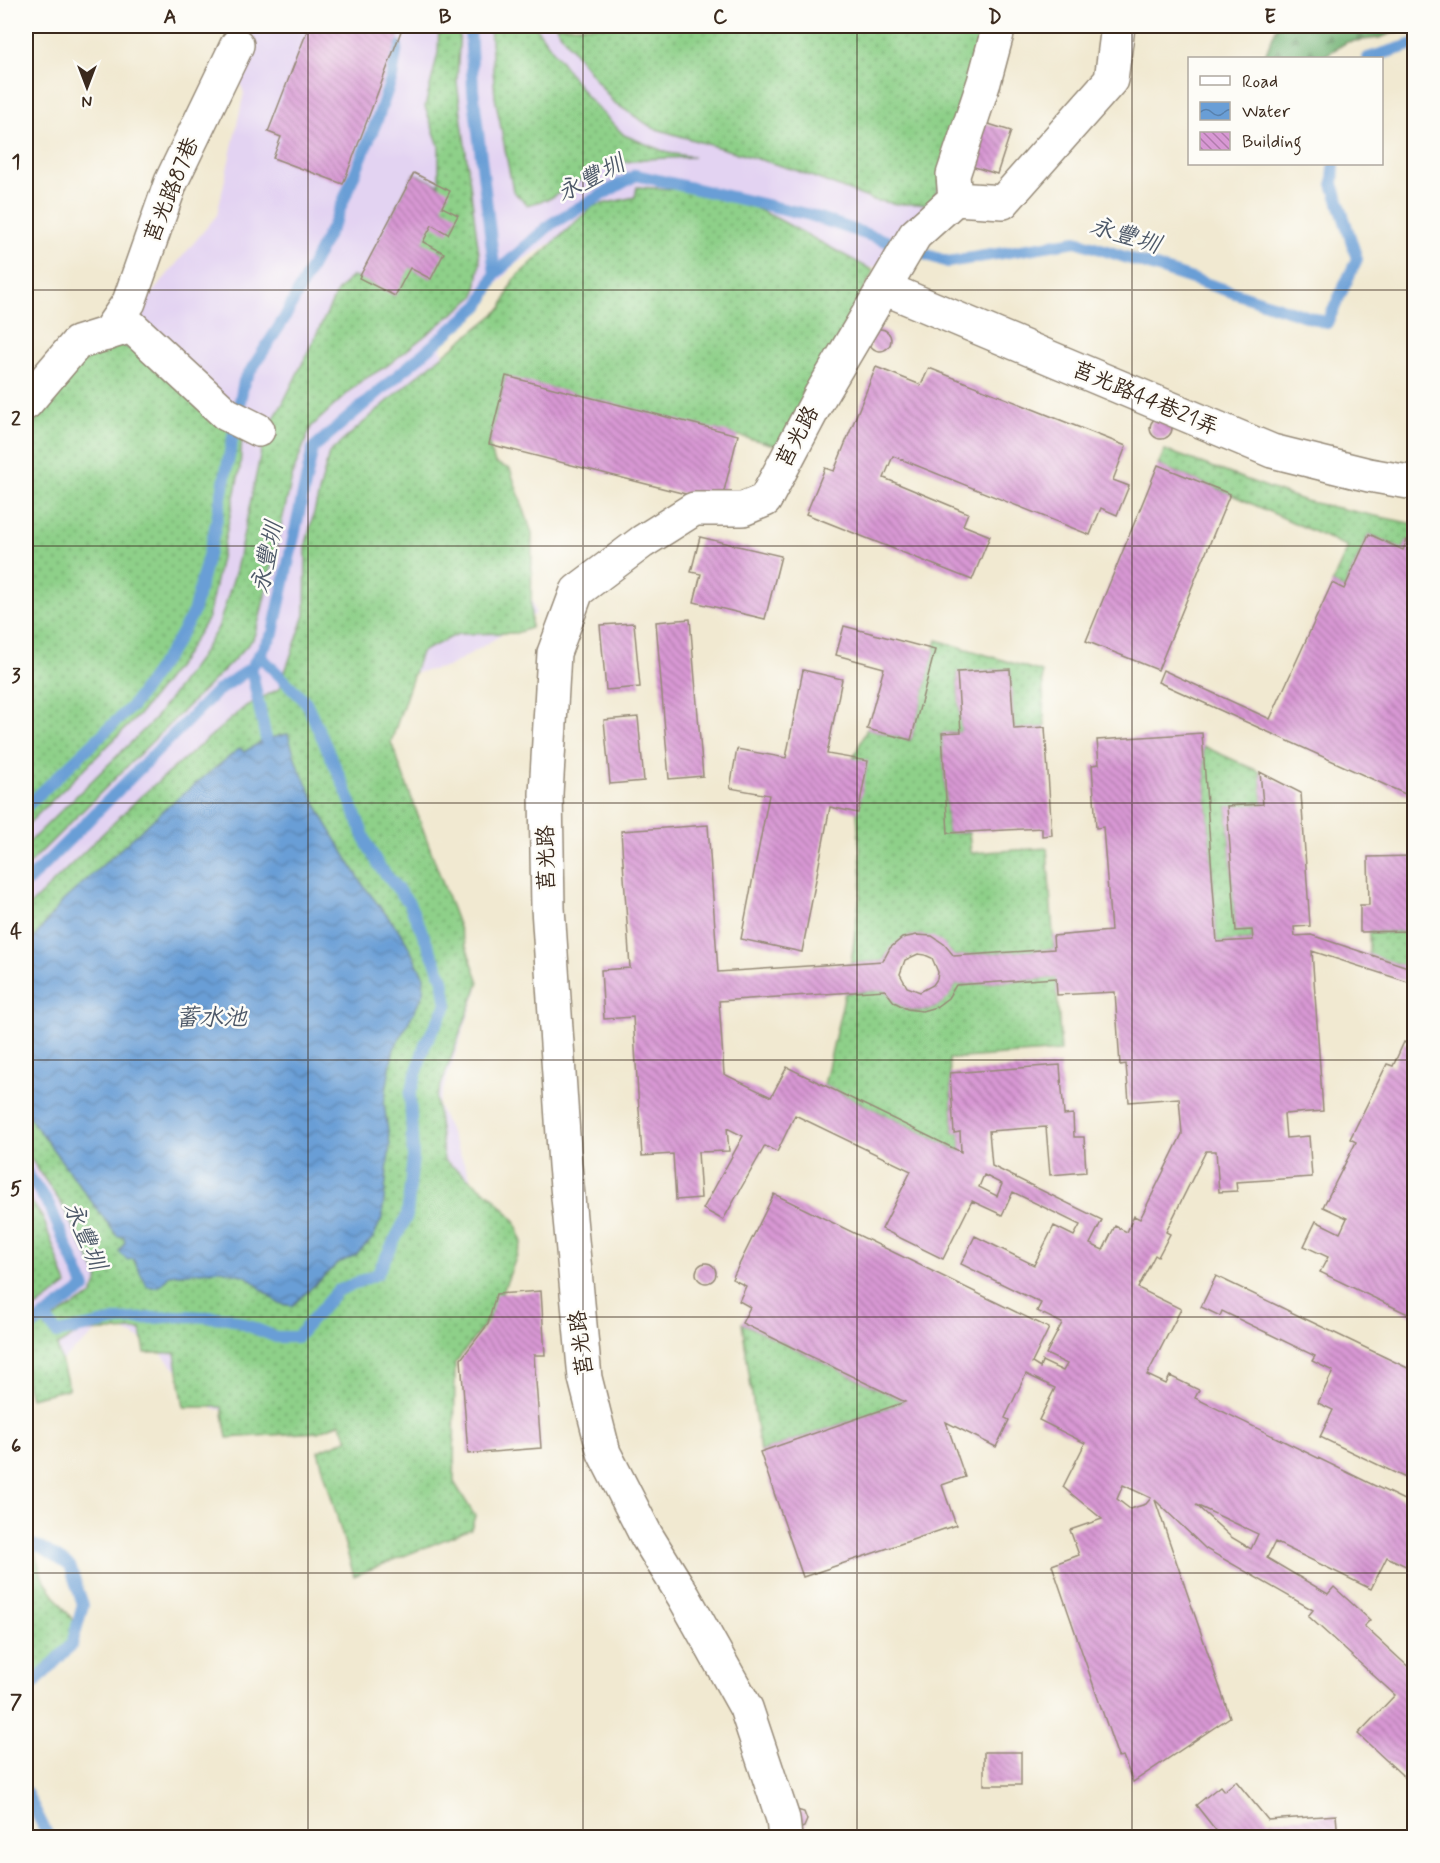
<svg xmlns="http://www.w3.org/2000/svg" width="1440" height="1863" font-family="Mynerve,'LXGW WenKai TC',sans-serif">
<defs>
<pattern id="grass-dots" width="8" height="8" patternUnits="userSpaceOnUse" patternTransform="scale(1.5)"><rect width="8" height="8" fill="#8ed089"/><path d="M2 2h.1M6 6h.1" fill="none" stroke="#75a96f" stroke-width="1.8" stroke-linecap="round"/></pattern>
<pattern id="forest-firs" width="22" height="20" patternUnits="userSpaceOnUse" patternTransform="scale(1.5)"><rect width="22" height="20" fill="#72b275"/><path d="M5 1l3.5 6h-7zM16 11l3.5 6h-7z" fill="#5f915f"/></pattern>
<pattern id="water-waves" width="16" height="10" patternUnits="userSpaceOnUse" patternTransform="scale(1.5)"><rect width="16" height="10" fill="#699ed6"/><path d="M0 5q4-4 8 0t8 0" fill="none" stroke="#5881ad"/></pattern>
<pattern id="building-back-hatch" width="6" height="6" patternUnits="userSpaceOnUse" patternTransform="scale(1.5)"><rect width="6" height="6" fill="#d898d4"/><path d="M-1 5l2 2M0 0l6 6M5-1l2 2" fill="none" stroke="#b07cab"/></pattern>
</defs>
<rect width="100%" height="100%" fill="#fdfcf7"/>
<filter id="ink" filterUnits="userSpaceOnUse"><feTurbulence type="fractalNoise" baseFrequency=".0167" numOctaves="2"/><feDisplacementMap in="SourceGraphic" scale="12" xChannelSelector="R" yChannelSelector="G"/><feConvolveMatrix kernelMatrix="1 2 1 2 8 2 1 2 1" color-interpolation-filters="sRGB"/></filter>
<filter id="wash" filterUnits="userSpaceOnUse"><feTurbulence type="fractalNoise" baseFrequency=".008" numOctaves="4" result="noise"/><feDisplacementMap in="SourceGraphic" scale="24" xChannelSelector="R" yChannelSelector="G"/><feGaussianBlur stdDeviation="1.35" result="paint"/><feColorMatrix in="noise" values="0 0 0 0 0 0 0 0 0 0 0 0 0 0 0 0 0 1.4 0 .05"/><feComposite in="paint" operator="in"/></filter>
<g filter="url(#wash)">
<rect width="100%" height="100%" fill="#f1e9d1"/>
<polygon fill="#e3d3f2" points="248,26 982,26 972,153 903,264 856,269 612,207 516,264 441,344 450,425 511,525 536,614 448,667 355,683 395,763 478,988 438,1105 500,1243 343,1420 213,1409 154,1346 108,1323 26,1389 26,528 127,323 217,215 244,93 234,68"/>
<g fill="url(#grass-dots)" stroke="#647d54" stroke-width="1.5">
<polygon points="439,26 460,26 457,82 480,262 475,296 387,366 361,381 311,427 293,473 260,617 253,639 230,664 26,867 26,845 153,721 200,657 218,628 236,570 265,433 282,405 337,292 352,276 360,278 414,173 439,185 439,146 425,107 438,53"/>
<polygon points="490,26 535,26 587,97 624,135 668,153 694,157 644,159 604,166 549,199 527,205 513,191 495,97"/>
<polygon points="556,26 993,26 948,169 930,204 897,204 873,200 795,170 653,128 613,102 560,33"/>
<polygon points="637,187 723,192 778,219 874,271 810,388 783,447 506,377 489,444 495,463 510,469 532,533 531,628 516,633 458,634 421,652 391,742 479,982 436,1099 444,1160 492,1196 515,1221 522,1242 504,1289 486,1323 455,1363 454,1482 475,1516 471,1529 354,1576 318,1451 348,1439 340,1423 318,1432 227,1438 222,1407 184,1407 175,1353 145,1353 141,1330 80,1332 57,1346 69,1389 30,1398 26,1384 26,1335 92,1295 99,1278 61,1203 26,1152 26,909 141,796 246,706 279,689 305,615 306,544 329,453 412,380 502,308 513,280 593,206 635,197"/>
<polygon points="117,343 148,357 242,435 240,469 208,618 182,660 139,715 26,826 26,438 66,368"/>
<polygon points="1165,450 1305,501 1414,524 1414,544 1407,540 1403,550 1369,534 1344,589 1332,583 1348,547 1230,494 1158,465"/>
<path d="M937 640 1042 672 1045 727 1014 729 1010 669 957 673 961 732 942 733 948 833H969L971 853 1047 848 1054 949 954 956C930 927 901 928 883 961L851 963 862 880 853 759 867 729 911 740Z"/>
<polygon points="1203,746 1260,772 1263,804 1227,807 1236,930 1252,930 1253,940 1217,942"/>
<polygon points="1414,931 1414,969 1369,955 1369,932"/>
<path d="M1056 978 1061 1051 949 1059 954 1133 960 1132 961 1152 824 1085 845 993 885 990C908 1020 936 1018 956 985Z"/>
<polygon points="26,1194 43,1218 67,1285 26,1315"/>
<polygon points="742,1323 905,1402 760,1452"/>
<polygon points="26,1523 43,1579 79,1629 26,1685"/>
</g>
<polygon fill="url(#forest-firs)" stroke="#566e4a" stroke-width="1.5" points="1277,26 1413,26 1379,38 1347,42 1321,58 1264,58"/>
<path fill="url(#water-waves)" stroke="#52647a" stroke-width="1.5" d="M288 734 297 764 323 818 363 885 403 936 424 977 423 995 394 1049 391 1062 384 1104 390 1144 382 1218 373 1238 356 1255 337 1264 292 1306 278 1303 246 1276 221 1270 169 1275C162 1284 159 1290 147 1286L133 1259 127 1260 119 1252 125 1242 124 1237 117 1236 26 1113V948L63 901 168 806 240 748 244 752 266 739Z"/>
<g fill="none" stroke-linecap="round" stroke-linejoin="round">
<g stroke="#699ed6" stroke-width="12">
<polyline points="470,26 473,90 495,274"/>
<polyline points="1368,58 1414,44"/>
<polyline points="251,668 266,739"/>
<polyline points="26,807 132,706 174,646 193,613 214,533 244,381 284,319 335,221 377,120 392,77 397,46 371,26"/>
<polyline points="26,883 216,692 251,668 273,633 313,448 480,305 495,274 551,224 636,175 810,215 948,262 1076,241 1327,323 1357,259 1333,184 1334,164"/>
<polyline points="26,1172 49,1205 85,1288 26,1330"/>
<polyline points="44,1316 57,1333 119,1320 185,1316 229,1318 276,1337 297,1337 337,1291 377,1274 407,1216 413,1157 410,1095 425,1044 447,1005 443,979 409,903 379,866 367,844 345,788 306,702 259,655"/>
<polyline points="26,1543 42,1548 70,1566 83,1605 72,1644 26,1692"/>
<polyline points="26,1792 49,1838"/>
</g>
</g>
<g id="blocks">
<g fill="url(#building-back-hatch)" fill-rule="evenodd">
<polygon points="309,26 403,26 343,184 273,158 281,137 268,132"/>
<polygon points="982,122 1011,131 997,174 968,165"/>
<polygon points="414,173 450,191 442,207 458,215 448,234 432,225 423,242 444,253 431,279 410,268 395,296 359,278"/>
<circle cx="880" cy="340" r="11"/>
<polygon points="876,367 921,385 929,368 1126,446 1113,480 1129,486 1117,515 1101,508 1090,535 893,456 884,478 968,513 963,525 990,536 972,580 806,514 825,468 834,471"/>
<polygon points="506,376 738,435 721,503 489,444"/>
<circle cx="1161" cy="428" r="11"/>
<polygon points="1158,465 1230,494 1158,670 1086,641"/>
<polygon points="1369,534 1403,550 1407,540 1414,544 1414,798 1158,682 1163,670 1270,719 1332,583 1344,589"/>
<polygon points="700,537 781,556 765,619 694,602 701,574 691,572"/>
<polygon points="690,619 703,776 669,779 656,622"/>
<polygon points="634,623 640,687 606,690 600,625"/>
<polygon points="844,626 935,650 911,740 867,729 884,668 836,655"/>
<polygon points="1010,669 1014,729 1045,727 1052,835 1042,836 1042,828 948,833 942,733 961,732 957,672"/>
<polygon points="803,670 842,679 827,754 868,761 858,813 830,807 802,952 741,939 769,795 730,788 737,749 786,758"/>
<polygon points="638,717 644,781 610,784 604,720"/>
<path d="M1202 733 1217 942 1253 940 1252 930 1236 931 1227 806 1263 804 1260 772 1301 793 1310 926 1294 927 1295 936 1311 935 1414 969V984L1312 951 1323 1111 1284 1114 1286 1138 1309 1136 1312 1177 1236 1182 1237 1191 1219 1192 1216 1151H1206L1166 1232 1170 1234 1158 1257 1155 1255 1138 1288 1181 1309 1147 1375 1166 1384 1170 1376 1199 1390 1195 1398 1408 1502 1414 1488V1563L1412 1569 1387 1557 1371 1589 1275 1542 1267 1558 1328 1594 1334 1587 1370 1620 1364 1626 1414 1672V1786L1358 1734 1395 1695 1308 1616 1313 1610 1206 1549 1155 1500 1230 1717 1133 1782 1123 1756 1118 1757 1115 1748 1052 1565 1079 1555 1070 1530 1102 1519 1063 1487 1085 1443 1039 1420 1055 1388 1026 1374 1005 1418 1009 1420 996 1447 946 1422 965 1477 942 1485 956 1525 803 1577 760 1452 905 1402 742 1323 750 1307 739 1301 746 1286 732 1279 774 1194 1049 1328 1032 1363 1040 1368 1042 1361 1063 1371 1067 1364 1046 1354 1062 1323 1037 1311 1041 1303 961 1264 975 1236 1034 1265 1054 1226 1074 1236 1080 1225 1013 1192 1002 1215 972 1201 943 1259 882 1229 911 1171 795 1115 777 1152 765 1146 723 1220 703 1209 743 1136 727 1128 729 1151 698 1152 701 1198 676 1200 673 1154 642 1156 633 1017 604 1019 601 970 630 968 621 831 708 825 718 972 883 961 890 948 902 938 917 935 932 936 944 944 954 956 1054 949 1053 936 1111 931 1103 827 1096 828 1092 765 1099 764 1097 740ZM918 954 925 955 932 958 938 972 937 979 933 985 920 992 907 987 900 974 905 960ZM1056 978 1057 995 1115 992 1120 1065 1126 1064 1129 1102 1179 1098 1182 1134 1140 1219 1134 1216 1127 1232 1115 1226 1103 1250 1090 1244 1102 1220 992 1166 989 1131 1046 1127 1050 1175 1086 1172 1084 1137H1074L1073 1114 1064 1115 1060 1065 950 1073 954 1133 960 1132 961 1152 787 1067 771 1097 724 1074 719 1001 885 990 894 1002 907 1009 922 1011 936 1007 948 998 956 985ZM984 1175 1002 1184 997 1196 979 1187ZM1123 1485 1151 1498 1146 1504 1130 1509 1117 1499ZM1196 1505 1258 1534 1251 1549 1231 1537Z"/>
<polygon points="1414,856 1414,931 1360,932 1360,905 1369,905 1368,857"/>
<polygon points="1404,1042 1414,1048 1414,1317 1320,1272 1328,1257 1304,1246 1316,1221 1340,1233 1347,1218 1323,1207 1356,1142 1350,1139 1387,1064 1393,1066"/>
<circle cx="706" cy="1273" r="10"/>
<polygon points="1216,1276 1414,1371 1414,1482 1320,1437 1333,1410 1318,1403 1333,1371 1312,1361 1315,1356 1222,1311 1220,1316 1201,1307"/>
<polygon points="541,1291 545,1355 534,1355 541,1448 468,1454 461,1359 488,1324 496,1294"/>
<rect x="984" y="1752" width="37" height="33"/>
<polygon points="1236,1781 1268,1820 1336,1815 1338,1838 1222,1838 1196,1805 1220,1786 1224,1791"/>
<polygon points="797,1810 804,1812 807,1820 804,1827 797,1830"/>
</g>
</g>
</g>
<g filter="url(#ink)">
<use href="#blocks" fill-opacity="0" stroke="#968a78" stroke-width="1.5"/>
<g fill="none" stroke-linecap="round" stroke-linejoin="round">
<g stroke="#968a78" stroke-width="36">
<g id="minor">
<polyline points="955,199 1003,202 1111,80 1118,26"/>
<polyline points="955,199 953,175 984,82 999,26"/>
<polyline points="884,288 1272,451 1369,475 1414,483"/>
<polyline points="107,334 129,302 171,182 237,45"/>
<polyline points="26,403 77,343 131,326 226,414 258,430"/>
<polyline points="785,1838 783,1819 746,1708 684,1597 646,1535 604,1453 585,1378 565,1165 548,908 546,794 554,653 577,591 642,542 694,509 743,509 765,500 820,396 915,235 955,199"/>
</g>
</g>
<use href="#minor" stroke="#fff" stroke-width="33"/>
</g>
</g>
<path fill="none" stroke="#3b2a1e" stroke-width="1.5" stroke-opacity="0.55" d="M308 26V1838M583 26V1838M857 26V1838M1132 26V1838M26 290H1414M26 546H1414M26 803H1414M26 1060H1414M26 1317H1414M26 1573H1414"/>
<g text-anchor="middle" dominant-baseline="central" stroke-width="5" stroke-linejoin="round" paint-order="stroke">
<g font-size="22" fill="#3b2a1e" stroke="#fdfcf7">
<text transform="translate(172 190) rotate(-68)">莒光路87巷</text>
<text transform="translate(1145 399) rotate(23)">莒光路44巷21弄</text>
<text transform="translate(798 437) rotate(-62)">莒光路</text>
<text transform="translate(547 858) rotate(-91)">莒光路</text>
<text transform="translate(582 1343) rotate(-97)">莒光路</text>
</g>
<g font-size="24" font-style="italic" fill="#4d5868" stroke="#fdfcf7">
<text transform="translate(591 179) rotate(-27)">永豐圳</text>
<text transform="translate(1125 236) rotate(17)">永豐圳</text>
<text transform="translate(268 558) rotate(-78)">永豐圳</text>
<text x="211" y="1018">蓄水池</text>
<text transform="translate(84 1236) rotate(67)">永豐圳</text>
</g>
</g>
<rect width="1440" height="1863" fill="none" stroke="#fdfcf7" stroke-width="66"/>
<rect x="1188" y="57" width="195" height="108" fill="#fdfcf7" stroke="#afa8a0" stroke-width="1.5"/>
<rect x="1200" y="76" width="30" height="9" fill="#ffffff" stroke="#afa8a0" stroke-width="1.5"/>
<text x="1242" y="87" font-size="18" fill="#3b2a1e">Road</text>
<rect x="1200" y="102" width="30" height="18" fill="url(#water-waves)" stroke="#afa8a0" stroke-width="1.5"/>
<text x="1242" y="117" font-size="18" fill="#3b2a1e">Water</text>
<rect x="1200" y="132" width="30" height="18" fill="url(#building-back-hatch)" stroke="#afa8a0" stroke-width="1.5"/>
<text x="1242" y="147" font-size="18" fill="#3b2a1e">Building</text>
<g transform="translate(87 87) rotate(180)" stroke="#fdfcf7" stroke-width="4.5" paint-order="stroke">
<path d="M0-4.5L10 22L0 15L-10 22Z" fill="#3b2a1e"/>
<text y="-9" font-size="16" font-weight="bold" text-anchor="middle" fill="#3b2a1e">N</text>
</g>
<rect x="33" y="33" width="1374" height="1797" fill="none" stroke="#3b2a1e" stroke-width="2"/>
<g font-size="20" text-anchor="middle" font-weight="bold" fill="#3b2a1e">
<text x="170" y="23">A</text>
<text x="445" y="23">B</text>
<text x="720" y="23">C</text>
<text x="995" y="23">D</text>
<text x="1270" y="23">E</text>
<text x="16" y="168">1</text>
<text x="16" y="425">2</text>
<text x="16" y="682">3</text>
<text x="16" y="938">4</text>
<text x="16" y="1195">5</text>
<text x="16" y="1452">6</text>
<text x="16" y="1708">7</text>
</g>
</svg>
